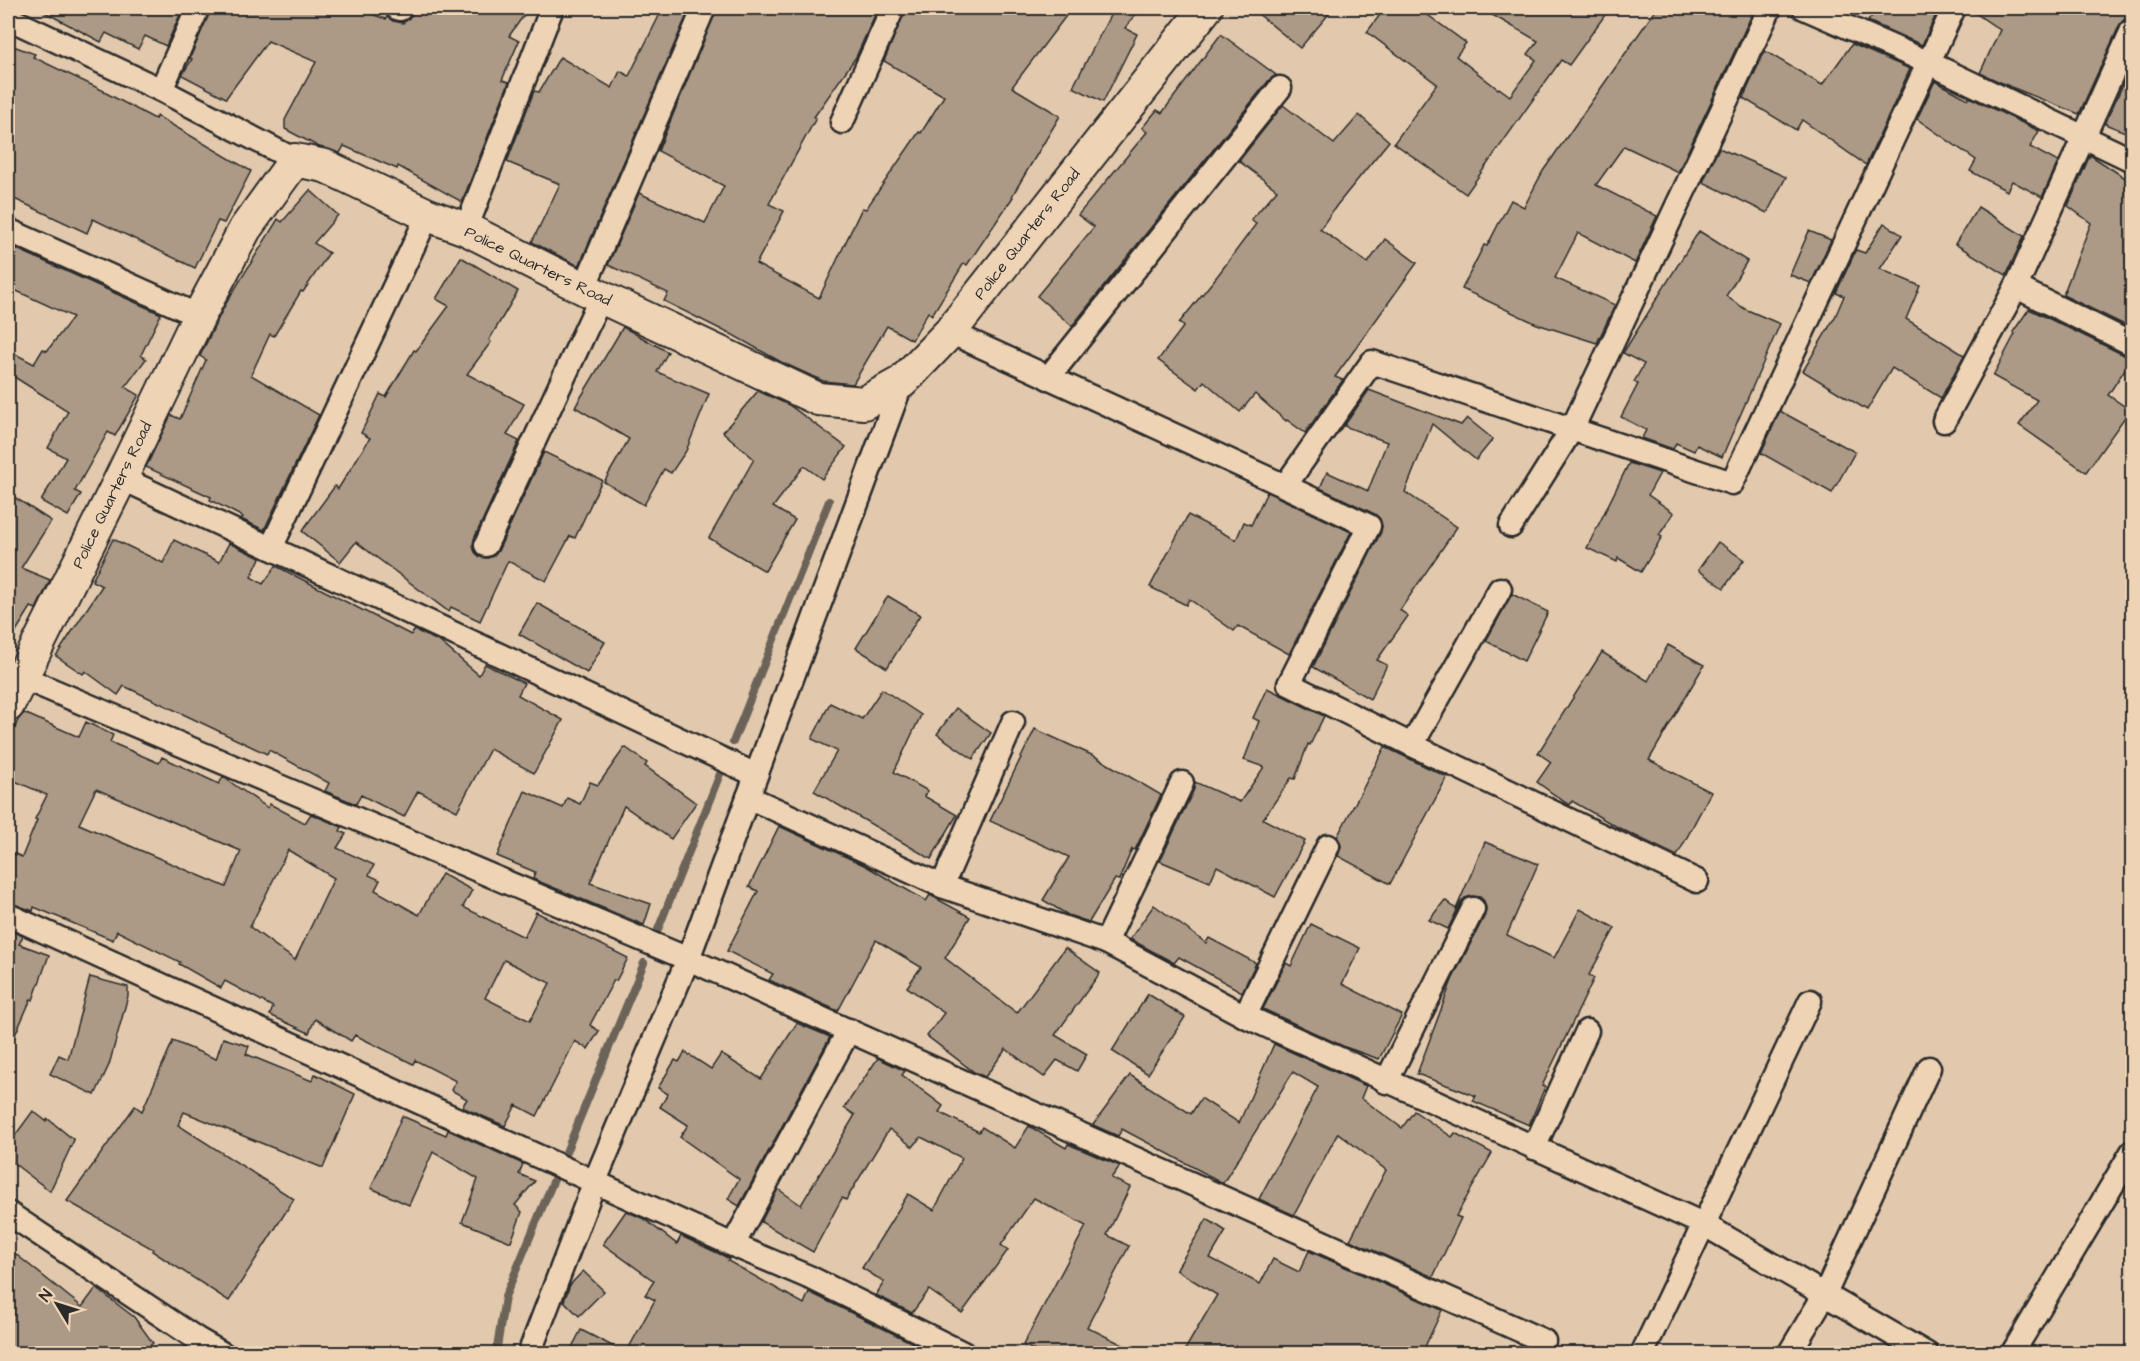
<svg xmlns="http://www.w3.org/2000/svg" width="2140" height="1361" font-family="'Architects Daughter',sans-serif">
<rect width="100%" height="100%" fill="#e2c9ad"/>
<filter id="ink" filterUnits="userSpaceOnUse"><feTurbulence type="fractalNoise" baseFrequency=".0167" numOctaves="2"/><feDisplacementMap in="SourceGraphic" scale="12" xChannelSelector="R" yChannelSelector="G"/><feConvolveMatrix kernelMatrix="1 2 1 2 8 2 1 2 1" color-interpolation-filters="sRGB"/></filter>
<g filter="url(#ink)">
<g fill="none" stroke-linecap="round" stroke-linejoin="round">
<g stroke="#6c6359" stroke-width="8">
<polyline points="733,742 829,501"/>
<polyline points="657,932 720,774"/>
<polyline points="566,1152 644,963"/>
<polyline points="496,1354 505,1297 555,1177"/>
</g>
</g>
<g fill="#ac9a86" stroke="#2b2b2b" stroke-width="1.5" fill-rule="evenodd">
<polygon points="37,8 183,8 166,46 145,36 138,49 106,33 101,42"/>
<polygon points="211,8 354,8 386,19 387,17 393,21 403,23 413,14 413,8 529,8 509,36 519,41 502,80 509,82 462,202 398,166 397,169 344,146 340,153 319,147 285,129 285,120 316,62 268,41 226,98 182,75 192,59 190,58"/>
<polygon points="663,8 690,8 579,266 532,242 560,184 507,162 534,91 539,92 560,57 612,88 620,71 629,76"/>
<polygon points="717,8 878,8 856,57 814,117 816,118 769,204 784,211 756,264 819,298 862,208 866,209 919,132 921,133 944,96 884,61 906,8 1072,8 1012,87 1060,116 1012,196 1013,197 967,265 964,263 932,315 928,312 912,340 887,326 853,384 823,381 781,362 726,331 726,332 664,301 668,293 608,265 639,193 705,223 724,186 658,151"/>
<polygon points="1114,8 1140,8 1125,28 1137,34 1103,102 1073,87"/>
<polygon points="1251,8 1334,8 1300,48"/>
<polygon points="1385,8 1418,8 1466,43 1456,56 1498,89 1499,88 1510,96 1536,60 1528,54 1538,41 1480,8 1610,8 1569,65 1561,60 1466,194 1394,143 1437,84 1367,32"/>
<polygon points="1657,8 1755,8 1678,172 1624,146 1596,185 1657,216 1635,263 1578,233 1555,278 1615,305 1597,343 1537,324 1462,289 1484,245 1487,246 1511,200 1524,207 1543,171"/>
<polygon points="1878,8 1939,8 1922,45 1868,21"/>
<polygon points="1968,8 2133,8 2133,17 2125,19 2120,24 2079,114 2011,87 1980,73 2000,30"/>
<polygon points="1221,34 1276,75 1269,80 1072,326 1037,296 1094,227 1078,215 1147,132 1142,128 1157,110 1162,113"/>
<polygon points="8,44 35,54 33,57 104,91 104,92 155,119 157,116 251,171 224,223 218,221 195,268 93,219 87,233 8,196"/>
<polygon points="1852,44 1910,69 1866,165 1802,120 1796,130 1743,98 1765,51 1822,85"/>
<polygon points="2133,62 2133,135 2105,124"/>
<polygon points="1935,81 1968,99 1969,97 2039,131 2030,147 2058,162 2042,197 2012,181 2007,191 1970,171 1976,160 1917,119"/>
<polygon points="1283,105 1334,144 1359,115 1389,141 1337,205 1320,229 1368,263 1385,239 1417,263 1335,377 1343,380 1305,433 1287,420 1286,421 1255,394 1240,412 1204,381 1198,389 1158,360 1184,326 1179,323 1218,275 1256,224 1251,220 1277,190 1239,161"/>
<polygon points="1719,148 1786,177 1767,213 1703,182"/>
<polygon points="2090,155 2133,183 2133,329 2063,295 2091,223 2068,206"/>
<polygon points="310,190 338,215 314,243 329,253 303,292 301,291 274,336 270,334 251,375 319,415 264,530 241,519 243,517 210,500 211,497 146,467 171,415 180,419 206,360 200,356 225,305 278,219 282,222"/>
<polygon points="1978,207 2024,236 2006,275 1955,244"/>
<polygon points="1884,223 1902,235 1880,269 1920,286 1906,319 1964,355 1941,398 1892,368 1867,410 1803,371 1835,317 1844,296 1836,293 1856,250 1865,253"/>
<polygon points="1699,231 1747,261 1726,296 1745,309 1780,324 1722,457 1697,445 1694,451 1676,443 1673,449 1642,438 1646,430 1621,417 1638,384 1634,382 1644,364 1623,353"/>
<polygon points="1809,231 1831,240 1811,283 1790,275"/>
<polygon points="8,245 161,314 141,355 146,359 125,387 139,395 115,436 108,432 75,491 81,494 68,516 41,501 66,458 48,448 68,411 8,373 8,350 34,364 43,349 47,351 73,317 8,287"/>
<polygon points="461,257 518,291 489,340 491,342 467,374 524,404 507,435 519,441 474,539 473,546 475,552 480,557 487,558 493,556 498,551 544,452 602,480 575,538 570,536 546,581 508,561 480,621 451,607 449,612 356,542 340,562 302,531 335,486 338,489 370,438 361,433 380,394 386,397 414,350 416,351 449,306 436,299"/>
<polygon points="2029,309 2126,356 2133,357 2108,395 2130,410 2086,472 2019,425 2037,400 1993,376 2015,334 2013,332"/>
<polygon points="623,327 668,352 657,372 709,394 686,451 671,473 664,469 644,505 604,482 629,439 575,407"/>
<polygon points="1369,390 1461,425 1467,418 1493,439 1476,460 1432,424 1405,492 1457,527 1400,610 1408,616 1377,660 1387,665 1370,699 1313,667 1381,532 1382,526 1380,519 1375,514 1320,488 1327,472 1368,491 1387,442 1344,426"/>
<polygon points="758,391 789,405 846,447 822,479 804,466 773,507 795,520 765,571 709,538 754,459 723,432"/>
<polygon points="1780,411 1855,452 1832,493 1761,453"/>
<polygon points="1629,463 1660,473 1648,495 1674,513 1659,535 1662,537 1641,572 1618,558 1617,562 1587,548"/>
<polygon points="1267,492 1351,532 1289,654 1238,626 1234,631 1189,599 1186,605 1150,587 1188,515 1236,540 1244,522 1251,525"/>
<polygon points="8,493 51,521 21,568 50,580 36,609 31,607 8,644"/>
<polygon points="113,539 163,563 174,540 219,562 229,543 260,558 251,577 263,584 276,566 411,635 415,630 440,642 479,675 485,664 524,683 518,695 563,720 534,773 490,749 457,811 418,791 404,817 361,795 356,804 325,791 329,783 269,750 267,754 124,686 118,695 85,671 83,674 56,656 102,586 92,581"/>
<polygon points="1718,542 1744,560 1724,588 1698,570"/>
<polygon points="1512,594 1548,612 1524,661 1486,641"/>
<polygon points="888,596 920,615 887,668 856,648"/>
<polygon points="537,603 605,642 587,673 519,634"/>
<polygon points="1668,645 1704,665 1649,760 1711,792 1677,856 1619,828 1572,801 1570,805 1566,803 1537,782 1551,762 1538,753 1602,652 1648,681"/>
<polygon points="1267,688 1324,716 1310,745 1308,744 1295,779 1291,778 1263,819 1305,841 1275,897 1217,866 1210,882 1160,861 1194,789 1195,782 1240,802 1264,767 1244,760 1259,721 1253,718"/>
<polygon points="882,689 921,715 894,772 928,791 924,796 957,815 931,859 814,791 837,751 812,739 830,703 862,719"/>
<polygon points="956,708 991,733 973,759 937,734"/>
<path d="M24 713 79 737 86 722 113 735 110 742 159 763 162 757 219 784 223 777 268 808 270 804 305 823 311 814 342 827 340 831 346 834 337 848 374 865 369 875 380 880 375 890 419 915 442 874 472 890 463 907 524 937 536 912 628 958 616 981 614 980 590 1025 599 1031 588 1049 575 1041 537 1116 516 1105 505 1126 462 1107 467 1099 451 1090 456 1081 415 1060 413 1064 355 1035 351 1041 315 1019 309 1033 270 1015 273 1007 225 981 221 988 179 964 180 962 117 931 113 940 34 907 33 911 8 902V851L22 857 37 820 35 819 47 795 8 778V744L18 720ZM96 789 241 851 226 887 79 824ZM288 850 334 878 295 960 250 927ZM504 960 550 983 530 1021 485 998Z"/>
<polygon points="1035,729 1096,757 1161,795 1135,850 1132,849 1119,880 1115,879 1089,922 1068,915 1043,900 1069,857 990,821"/>
<polygon points="625,747 647,763 645,766 696,803 671,839 624,806 590,883 651,904 644,925 533,879 535,872 497,856 525,791 563,808 567,798 580,804 590,782 598,785"/>
<polygon points="1385,747 1447,777 1390,884 1338,856 1341,846 1337,837"/>
<polygon points="779,826 866,866 926,901 930,895 970,917 945,958 1017,1013 1065,948 1100,973 1055,1035 1087,1054 1077,1071 1057,1060 1044,1077 1006,1049 985,1077 974,1072 927,1036 944,1013 907,987 921,967 876,940 838,1011 769,980 773,974 727,951 758,891 749,887"/>
<polygon points="1485,842 1538,864 1507,935 1554,958 1580,909 1615,928 1589,975 1594,978 1542,1086 1545,1087 1529,1125 1473,1101 1476,1096 1417,1074 1452,980 1485,915 1486,908 1484,901 1480,897 1472,896 1465,898 1461,902 1448,929 1429,920 1445,900 1456,909"/>
<polygon points="1154,905 1206,943 1209,938 1256,963 1242,992 1179,957 1174,963 1130,939"/>
<polygon points="1311,924 1360,948 1342,984 1402,1015 1379,1059 1345,1047 1263,1009 1286,963 1291,966"/>
<polygon points="8,930 23,936 19,944 49,955 33,1000 31,999 8,1051"/>
<polygon points="90,977 128,987 128,996 109,1065 95,1095 50,1074 59,1055 68,1059"/>
<polygon points="1148,994 1185,1017 1148,1074 1112,1051"/>
<polygon points="797,1023 830,1037 739,1206 728,1199 739,1179 680,1137 688,1125 660,1107 668,1094 658,1088 675,1060 679,1062 685,1052 711,1069 721,1054 761,1079"/>
<polygon points="223,1038 249,1046 246,1054 312,1081 315,1074 355,1094 323,1168 184,1112 178,1125 294,1199 229,1301 152,1251 153,1249 67,1201 135,1106 142,1111 173,1041 216,1059"/>
<polygon points="1274,1044 1366,1086 1361,1098 1402,1128 1414,1111 1452,1137 1455,1133 1492,1153 1456,1216 1461,1218 1433,1277 1350,1240 1386,1170 1338,1133 1294,1215 1259,1199 1318,1087 1293,1072 1223,1183 1122,1129 1118,1136 1093,1125 1130,1075 1191,1114 1201,1098 1239,1123"/>
<polygon points="878,1058 905,1071 902,1075 943,1106 939,1112 979,1132 982,1127 1015,1148 1029,1126 1066,1148 1068,1144 1120,1166 1111,1178 1130,1187 1107,1235 1129,1246 1087,1327 1139,1353 1039,1353 1023,1345 1086,1226 1034,1198 1001,1245 1008,1250 962,1313 929,1290 912,1313 876,1295 884,1282 862,1268 908,1194 934,1210 962,1158 921,1137 913,1147 889,1129 846,1200 842,1198 813,1252 761,1222 778,1189 801,1205 855,1115 844,1108"/>
<polygon points="33,1111 46,1121 48,1119 74,1140 50,1191 8,1159 8,1145"/>
<polygon points="402,1116 446,1135 448,1130 523,1164 519,1174 535,1181 515,1205 522,1212 511,1242 462,1222 478,1179 433,1152 409,1205 371,1188"/>
<polygon points="626,1211 644,1219 677,1244 681,1236 724,1256 729,1259 728,1261 804,1304 809,1292 933,1353 626,1353 655,1300 645,1295 654,1281 603,1244"/>
<polygon points="1207,1219 1226,1231 1210,1258 1260,1284 1273,1259 1299,1272 1309,1251 1442,1310 1422,1353 1183,1353 1217,1295 1176,1270"/>
<polygon points="8,1248 82,1307 96,1288 134,1317 153,1343 139,1353 8,1353"/>
<polygon points="583,1271 604,1291 579,1316 564,1301 570,1285"/>
<polygon points="581,1330 626,1353 569,1353"/>
</g>
<g fill="none" stroke-linecap="round" stroke-linejoin="round">
<g stroke="#2b2b2b" stroke-width="27">
<g id="street">
<polyline points="397,8 400,9"/>
<polyline points="1804,8 1927,62 2132,160"/>
<polyline points="8,18 161,90 295,160"/>
<polyline points="2132,30 2016,287 2132,344"/>
<polyline points="161,90 198,8"/>
<polyline points="842,122 893,8"/>
<polyline points="466,229 552,8"/>
<polyline points="8,230 199,316"/>
<polyline points="584,288 704,8"/>
<polyline points="950,332 1285,486 1372,362 1732,483 1954,8"/>
<polyline points="1048,378 1280,88"/>
<polyline points="902,382 688,959 1544,1341"/>
<polyline points="1944,421 2016,287"/>
<polyline points="121,478 756,775"/>
<polyline points="1285,486 1369,526 1289,684 1412,745 1697,881"/>
<polyline points="1511,526 1572,429 1770,8"/>
<polyline points="486,545 601,297"/>
<polyline points="271,548 428,215"/>
<polyline points="21,677 688,959 595,1181 529,1354"/>
<polyline points="1412,745 1500,589"/>
<polyline points="748,797 942,886 1106,942 1245,1016 1703,1224 1927,1354"/>
<polyline points="942,886 1013,722"/>
<polyline points="8,915 733,1245 811,1278 965,1354"/>
<polyline points="1106,942 1182,783"/>
<polyline points="1245,1016 1328,846"/>
<polyline points="1386,1082 1473,909"/>
<polyline points="1534,1148 1587,1031"/>
<polyline points="8,1213 197,1339 223,1354"/>
<polyline points="733,1245 849,1030"/>
<polyline points="1642,1354 1810,1001"/>
<polyline points="1789,1354 1825,1294 1929,1068"/>
<polyline points="2012,1354 2132,1152"/>
</g>
</g>
<g stroke="#2b2b2b" stroke-width="36">
<polyline id="secondary" points="8,705 121,478 199,316 245,229 295,160 325,166 428,215 466,229 601,297 818,399 864,403 902,382 950,332 1206,8"/>
</g>
<use href="#street" stroke="#eed3b5" stroke-width="22"/>
<use href="#secondary" stroke="#eed3b5" stroke-width="32"/>
</g>
</g>
<g text-anchor="middle" dominant-baseline="central" stroke-width="4.5" stroke-linejoin="round" paint-order="stroke">
<g font-size="16" fill="#2b2b2b" stroke="#eed3b5">
<text transform="translate(1027 234) rotate(-52)">Police Quarters Road</text>
<text transform="translate(538 266) rotate(26)">Police Quarters Road</text>
<text transform="translate(112 495) rotate(-64)">Police Quarters Road</text>
</g>
</g>
<rect width="2140" height="1361" fill="none" stroke="#eed3b5" stroke-width="30"/>
<rect x="15" y="15" width="2110" height="1331" fill="none" stroke="#2b2b2b" stroke-width="2" filter="url(#ink)"/>
<g transform="translate(57 1304) rotate(308)" stroke="#eed3b5" stroke-width="4.5" paint-order="stroke">
<path d="M0-4.5L10 22L0 15L-10 22Z" fill="#2b2b2b"/>
<text y="-9" font-size="16" font-weight="bold" text-anchor="middle" fill="#2b2b2b">N</text>
</g>
</svg>
